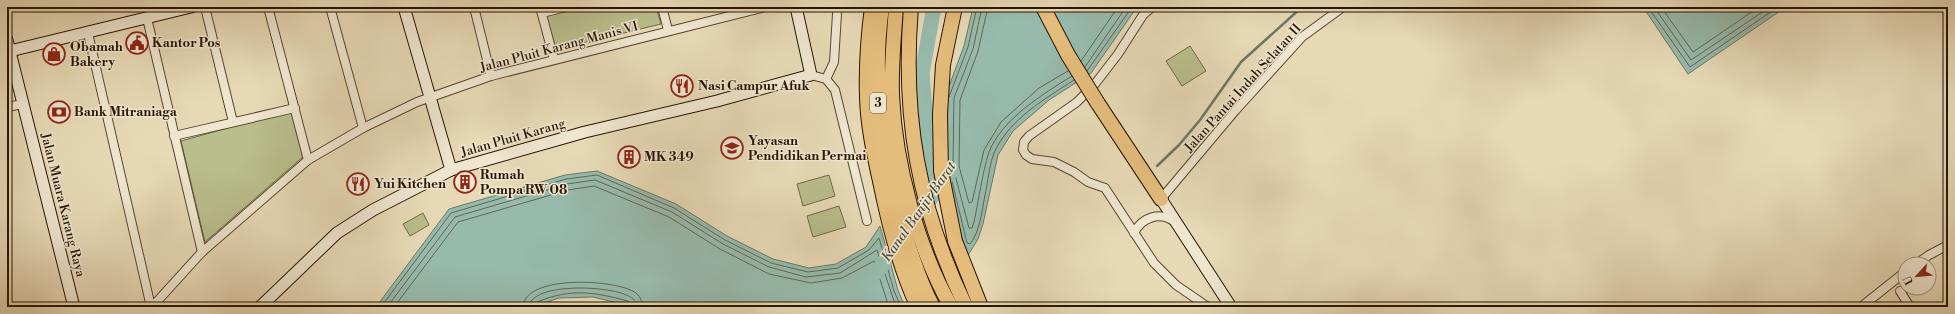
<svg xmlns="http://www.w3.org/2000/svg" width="1955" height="314" font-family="'Libre Bodoni',serif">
<rect width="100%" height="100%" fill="#e7d9b6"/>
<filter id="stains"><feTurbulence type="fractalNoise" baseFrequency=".005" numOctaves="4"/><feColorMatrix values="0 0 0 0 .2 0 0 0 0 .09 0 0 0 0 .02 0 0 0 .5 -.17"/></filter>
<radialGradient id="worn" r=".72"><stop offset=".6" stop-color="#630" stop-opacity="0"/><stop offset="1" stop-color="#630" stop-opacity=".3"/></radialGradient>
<g fill="#b9be8c" stroke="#706946">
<polygon points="569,7 656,7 661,24 553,50 543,14"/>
<polygon points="1190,46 1206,71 1182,86 1166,61"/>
<polygon points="293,110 305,155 205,242 181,141"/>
<polygon points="829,175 835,196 803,206 797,184"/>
<polygon points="839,206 846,227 813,237 807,216"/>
<polygon points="423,213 429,225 410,236 403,224"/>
</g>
<g fill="#97baac" stroke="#6b7867">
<polygon points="973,7 1137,7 1091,73 1049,100 1013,131 998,155 983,224 978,239 967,257 944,168 945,97 964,46"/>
<polygon points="1643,7 1782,7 1783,9 1688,74"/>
<polygon points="597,171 676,204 727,236 773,259 809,268 836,264 866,247 880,226 898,290 905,307 635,307 593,297 559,298 533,307 376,307 449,209 565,175"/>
</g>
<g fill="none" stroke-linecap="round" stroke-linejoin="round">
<g stroke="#606756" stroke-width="1">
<path d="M982 7 973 49 954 98 953 167 969 228H972L974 222C979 199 982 174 989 152 1002 119 1043 94 1072 76"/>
<polyline points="988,7 978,51 960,100 959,166 969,203 972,202 984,150 1001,122 1039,88 1068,71"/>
<polyline points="1648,7 1690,67 1778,7"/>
<polyline points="1654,7 1691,60 1770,7"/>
<polyline points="1661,7 1693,52 1759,7"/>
<polyline points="1081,61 1118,7"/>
<polyline points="1085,67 1126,7"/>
<polyline points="1087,71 1132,7"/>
<polyline points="949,97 968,47 977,7"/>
<path d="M950 173 967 243 970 244C980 232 982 210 985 195 988 182 989 166 994 153 1009 119 1045 99 1074 80"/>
<polyline points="381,307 451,213 566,179 597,175 674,208 725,240 771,263 808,272 838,268 869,250 879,238 894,291 901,307"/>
<polyline points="387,307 455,217 567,184 595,180 672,212 723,244 769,267 806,277 840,273 877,250 896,307"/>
<polyline points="394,307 458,222 568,190 594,186 669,217 720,249 769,274 811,283 842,278 874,261 889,307"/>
<path d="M523 307C524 274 617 279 636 293 641 297 642 302 642 307"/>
<path d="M529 307C530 281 619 285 633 299 636 301 636 304 636 307"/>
<path d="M534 307 537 302C571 288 594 292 628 301L631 307"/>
</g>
<polyline stroke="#6b7867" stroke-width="2.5" points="1157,166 1179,145 1200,120 1241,62 1302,7"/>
<g stroke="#97baac" stroke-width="15">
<polyline points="932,196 922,73 934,7"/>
<polyline points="877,272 950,172"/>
</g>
<g stroke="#58452e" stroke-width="10">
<g id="street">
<polyline points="205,7 233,122"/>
<polyline points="268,7 308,160"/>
<polyline points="330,7 363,128"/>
<polyline points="474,7 491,76"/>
<polyline points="540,7 554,59"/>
<polyline points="662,7 668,30"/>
<polyline points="1152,7 1143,15 1118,54 1095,84 1077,102 1029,136 1024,142 1023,150 1026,155 1032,159 1054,162 1074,172 1088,182 1105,188 1154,263 1176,285 1208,307"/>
<polyline points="542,13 566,7"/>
<polyline points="147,18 202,252"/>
<polyline points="88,33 151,307"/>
<polyline points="811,75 826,79 835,90 867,221"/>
<polyline points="826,79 834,62 837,14"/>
<polyline points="7,107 23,104"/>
<polyline points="174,136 295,108"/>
<polyline points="1161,199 1235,111 1302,37 1343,7"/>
<path d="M1134 233C1142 217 1160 211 1175 222"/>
<polyline points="1916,264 1929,255 1948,245"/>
<polyline points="1900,291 1910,307"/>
<polyline points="152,307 202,252 308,160 363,128 417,102 491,76 765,7"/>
<polyline points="1861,307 1905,272"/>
</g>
</g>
<g stroke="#281400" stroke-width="13">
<g id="secondary">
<polyline points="404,7 451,170"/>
<polyline points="7,40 74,307"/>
<polyline points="10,51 191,7"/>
<polyline points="1161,199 1231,307"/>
<polyline points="260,307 337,233 373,210 451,170 585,132 717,101 811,75 796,7"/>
</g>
</g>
<g stroke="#281400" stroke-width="16">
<g id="highway">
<path d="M872 7C868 37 866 68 867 98 868 132 877 166 884 200 892 236 902 274 918 307"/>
<path d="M882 7C872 76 881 142 898 209 907 243 917 276 933 307"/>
<path d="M896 7C894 36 891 65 892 95 895 164 917 246 951 307"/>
<path d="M911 7C902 117 918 208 966 307"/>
<polyline points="955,7 943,65 940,114 941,171 955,241 981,307"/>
<polyline points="1097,102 1161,199"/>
</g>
</g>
<use href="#street" stroke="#efe6d0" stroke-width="8"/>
<use href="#secondary" stroke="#efe6d0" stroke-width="11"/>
<use href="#highway" stroke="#e4bc7b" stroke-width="14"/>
<g stroke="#281400" stroke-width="16" stroke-linecap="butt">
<polyline id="highway-bridge" points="1043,7 1068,55 1097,102"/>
</g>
<use href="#highway-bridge" stroke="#e4bc7b" stroke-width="14"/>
</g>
<defs>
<g id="civic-ring" transform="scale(1.15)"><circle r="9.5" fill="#efe6d0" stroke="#8f2418" stroke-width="1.5"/><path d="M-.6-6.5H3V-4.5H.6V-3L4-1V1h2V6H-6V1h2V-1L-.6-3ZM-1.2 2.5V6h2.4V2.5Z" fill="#8f2418"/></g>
<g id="shop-ring" transform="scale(1.15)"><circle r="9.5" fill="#efe6d0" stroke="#8f2418" stroke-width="1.5"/><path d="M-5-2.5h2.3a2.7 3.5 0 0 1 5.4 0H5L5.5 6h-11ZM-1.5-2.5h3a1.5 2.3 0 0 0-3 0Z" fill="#8f2418"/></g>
<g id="restaurant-ring" transform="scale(1.15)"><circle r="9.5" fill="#efe6d0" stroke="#8f2418" stroke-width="1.5"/><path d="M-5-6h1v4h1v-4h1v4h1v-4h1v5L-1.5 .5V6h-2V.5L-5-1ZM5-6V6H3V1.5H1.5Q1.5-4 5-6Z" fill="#8f2418"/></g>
<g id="bank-ring" transform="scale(1.15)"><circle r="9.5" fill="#efe6d0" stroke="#8f2418" stroke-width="1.5"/><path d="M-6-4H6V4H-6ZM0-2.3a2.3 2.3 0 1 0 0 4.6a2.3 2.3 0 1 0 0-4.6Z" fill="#8f2418"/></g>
<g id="school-ring" transform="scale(1.15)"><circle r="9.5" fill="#efe6d0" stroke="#8f2418" stroke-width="1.5"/><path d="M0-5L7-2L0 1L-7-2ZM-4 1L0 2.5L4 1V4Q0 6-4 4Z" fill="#8f2418"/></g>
<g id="building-ring" transform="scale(1.15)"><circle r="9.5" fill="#efe6d0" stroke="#8f2418" stroke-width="1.5"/><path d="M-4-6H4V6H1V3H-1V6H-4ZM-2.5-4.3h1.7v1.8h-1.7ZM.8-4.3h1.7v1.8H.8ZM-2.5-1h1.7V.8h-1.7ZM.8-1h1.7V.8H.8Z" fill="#8f2418"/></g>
</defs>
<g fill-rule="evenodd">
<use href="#civic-ring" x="137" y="43"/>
<use href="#shop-ring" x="54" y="54"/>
<use href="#restaurant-ring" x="682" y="86"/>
<use href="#bank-ring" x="59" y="112"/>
<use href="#school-ring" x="732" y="148"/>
<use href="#building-ring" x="629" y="157"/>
<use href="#building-ring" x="465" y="182"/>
<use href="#restaurant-ring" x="358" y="184"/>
</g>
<g text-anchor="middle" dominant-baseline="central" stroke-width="3" stroke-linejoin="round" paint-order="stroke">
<rect fill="#efe6d0" stroke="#64533e" stroke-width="1" x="870" y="93" width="16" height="20" rx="3"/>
<g font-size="12" font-weight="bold" fill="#281400">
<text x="878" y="103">3</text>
</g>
<g font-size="13" font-weight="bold" fill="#281400" stroke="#efe6d0" text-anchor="start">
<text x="152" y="43">Kantor Pos</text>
<text x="70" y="47">Obamah<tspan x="70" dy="15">Bakery</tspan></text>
<text x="698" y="86">Nasi Campur Afuk</text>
<text x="74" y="112">Bank Mitraniaga</text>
<text x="748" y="141">Yayasan<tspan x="748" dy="15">Pendidikan Permai</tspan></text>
<text x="644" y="157">MK 349</text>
<text x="480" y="175">Rumah<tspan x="480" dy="15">Pompa RW 08</tspan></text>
<text x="374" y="184">Yui Kitchen</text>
</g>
<g font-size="13" fill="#281400" stroke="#efe6d0">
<text transform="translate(559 47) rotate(-15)">Jalan Pluit Karang Manis VI</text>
<text transform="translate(1243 88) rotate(-48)">Jalan Pantai Indah Selatan II</text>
<text transform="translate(513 138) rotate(-16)">Jalan Pluit Karang</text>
<text transform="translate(63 205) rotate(76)">Jalan Muara Karang Raya</text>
</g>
<g font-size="14" font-style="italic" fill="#4f4e3c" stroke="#efe6d0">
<text transform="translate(919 212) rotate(-55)">Kanal Banjir Barat</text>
</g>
</g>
<rect width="1955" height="314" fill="none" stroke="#e7d9b6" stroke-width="24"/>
<rect x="8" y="8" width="1939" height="298" fill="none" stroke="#281400" stroke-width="2"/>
<rect x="12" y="12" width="1931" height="290" fill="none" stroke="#281400"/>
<g transform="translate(1917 276) rotate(243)"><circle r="19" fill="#efe6d0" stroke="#9f927d"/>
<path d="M0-3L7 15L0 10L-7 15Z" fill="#8f2418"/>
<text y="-6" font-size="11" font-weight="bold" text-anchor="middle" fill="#281400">U</text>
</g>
<rect width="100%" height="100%" filter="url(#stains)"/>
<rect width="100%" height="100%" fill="url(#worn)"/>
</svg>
